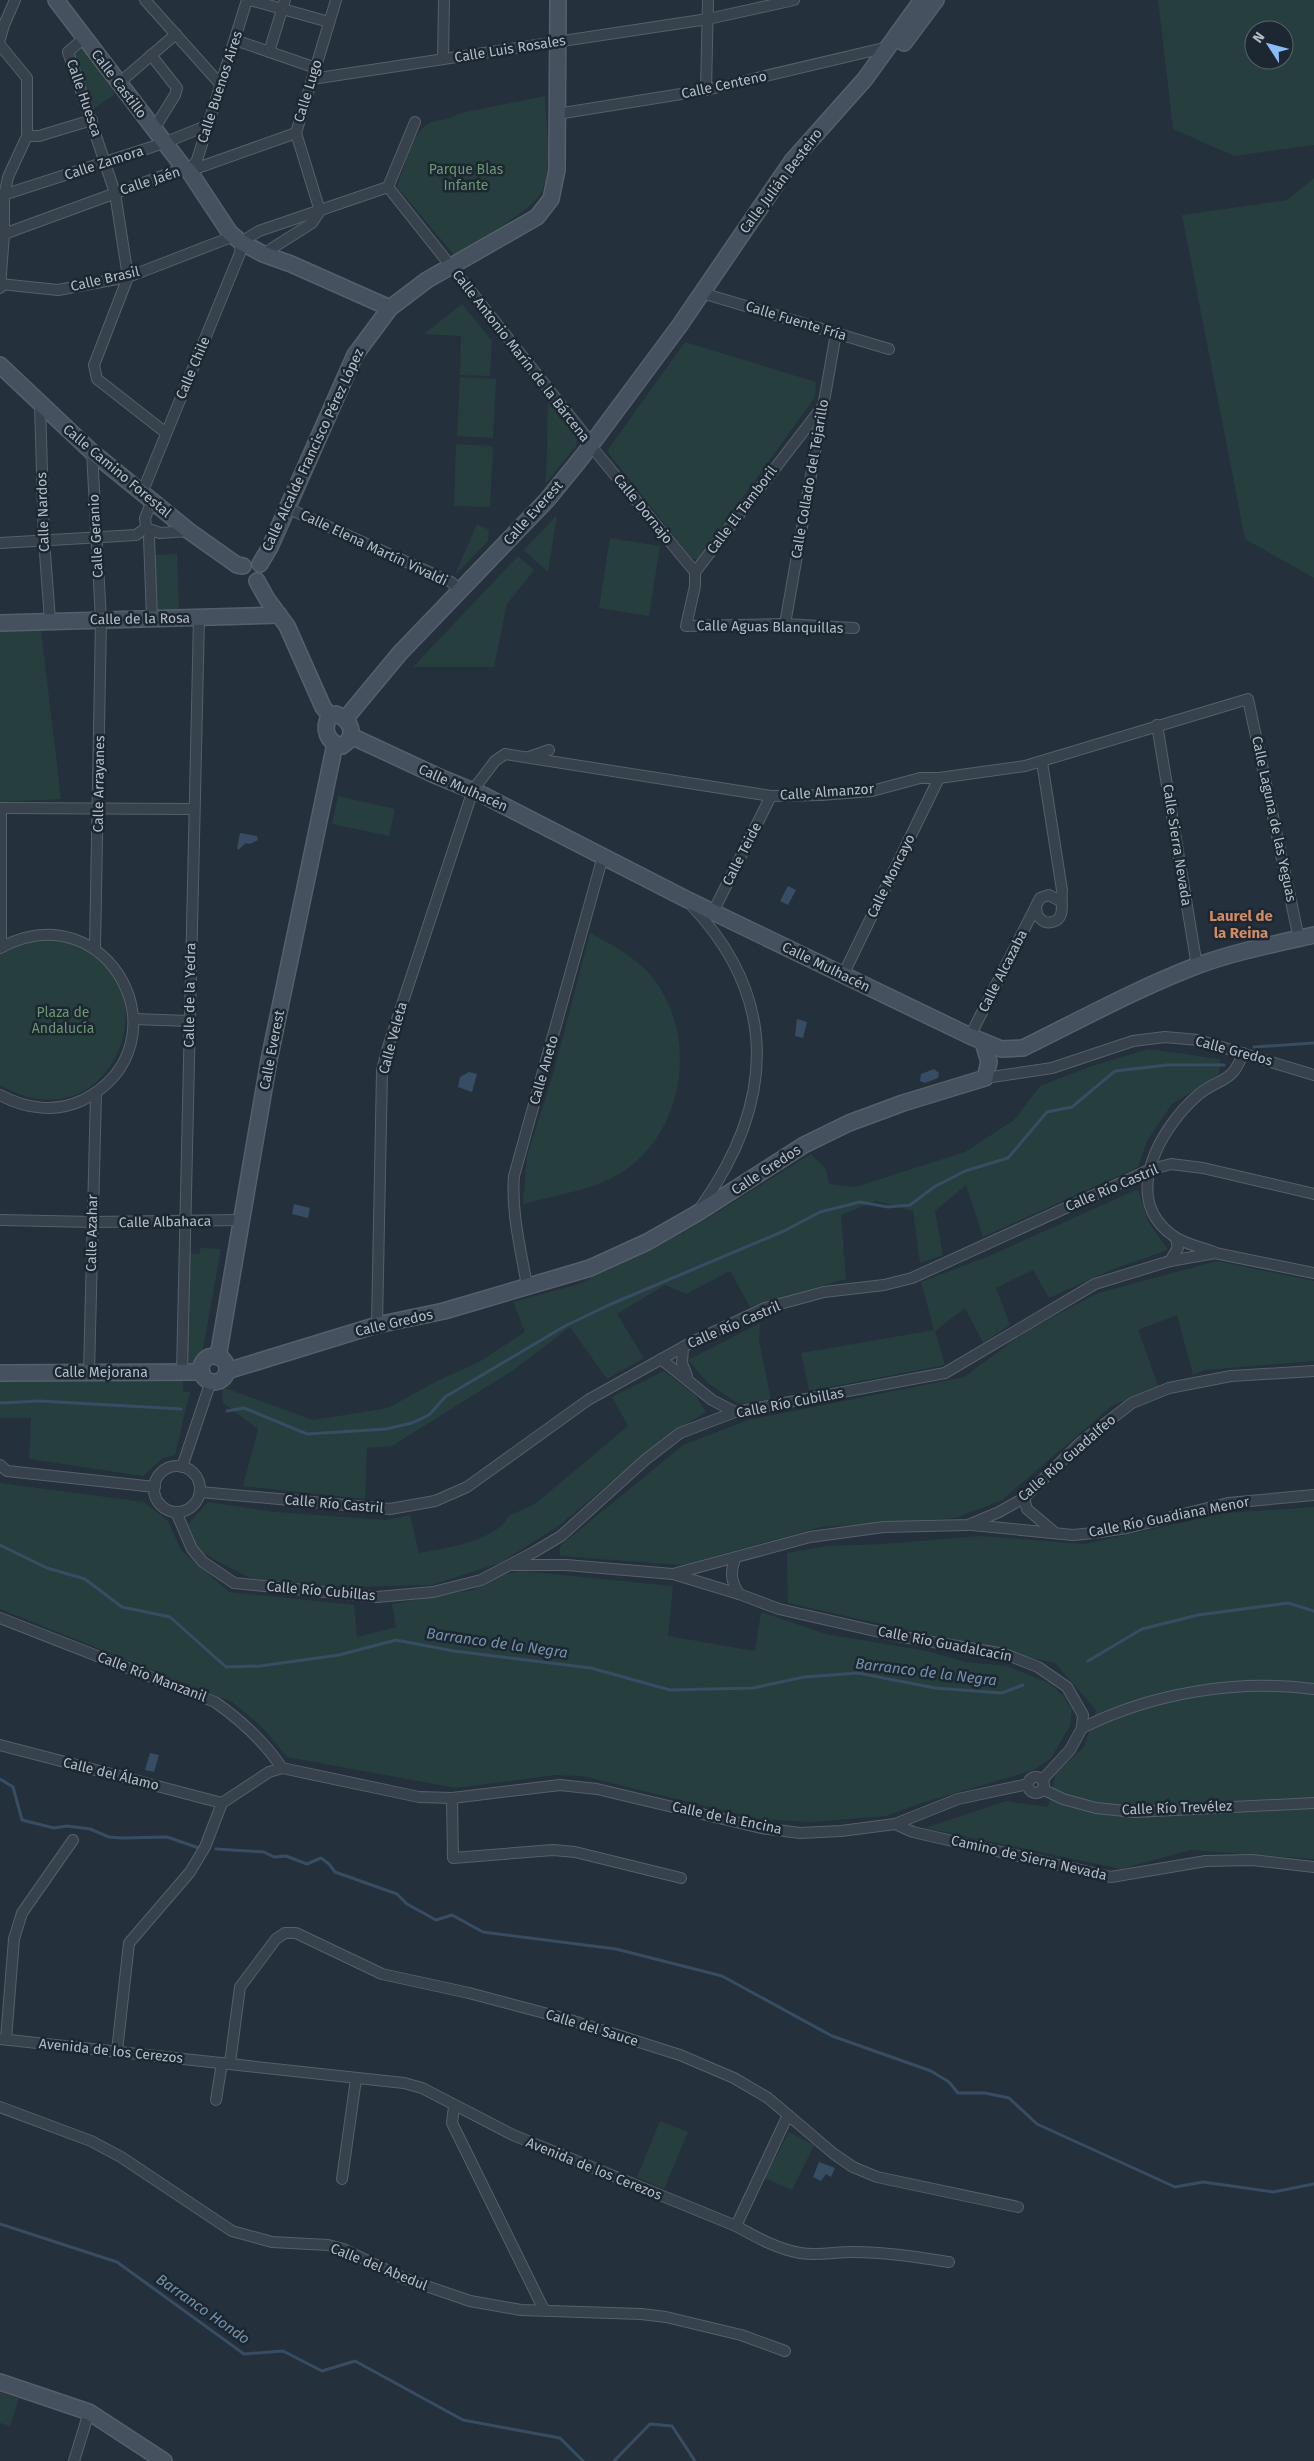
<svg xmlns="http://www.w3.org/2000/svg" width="1314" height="2461" font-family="'Fira Sans',sans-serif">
<rect width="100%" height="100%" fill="#24303c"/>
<g fill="#273e3e" fill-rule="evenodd">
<path d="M1158 0H1314V145L1234 156 1173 129ZM1254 30H1284V60H1254Z"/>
<polygon points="83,48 115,94 92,110 75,54"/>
<path d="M545 96C546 122 553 167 542 191 533 211 474 242 454 255L397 187C404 169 412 130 430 123 442 118 446 122 460 113Z"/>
<polygon points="1314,178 1314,578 1245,539 1182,215 1287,200"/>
<polygon points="462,304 492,341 490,376 460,375 461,336 424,334"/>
<polygon points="685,342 816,382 815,397 698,560 692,559 607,451"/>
<polygon points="460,377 496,379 493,438 457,436"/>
<polygon points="548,402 577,438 576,446 546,483"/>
<polygon points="456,444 493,446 490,507 454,506"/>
<polygon points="557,515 548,572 524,550"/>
<polygon points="477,524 489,530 488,541 455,575"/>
<polygon points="610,538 660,546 649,616 599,608"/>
<polygon points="177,554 179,611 156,612 154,555"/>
<polygon points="518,556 534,570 507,604 494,667 413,667"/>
<polygon points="41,630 61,799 0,802 0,631"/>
<polygon points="338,796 395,809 389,836 332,824"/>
<path d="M590 933C615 946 639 959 656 982 698 1041 683 1131 624 1171 596 1190 555 1195 523 1204L527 1156 554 1071Z"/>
<path d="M38 939C189 942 124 1157 0 1085V954L17 944Z"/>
<polygon points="1148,1049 1220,1059 1219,1075 1172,1104 1147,1141 1138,1167 983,1237 966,1185 935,1211 943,1255 920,1263 913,1211 876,1201 841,1215 846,1279 750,1307 730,1271 686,1294 665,1285 617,1314 644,1358 607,1379 570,1327 515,1369 392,1446 367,1448 365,1499 243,1486 258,1429 223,1403 222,1387 313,1420 388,1408 437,1381 479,1362 525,1332 513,1302 579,1284 690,1229 811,1154 826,1169 829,1184 855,1187 965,1152 1014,1120 1040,1086 1089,1067"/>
<polygon points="1138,1189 1148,1221 1168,1250 1111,1270 1049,1298 1033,1270 996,1288 1010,1325 983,1343 965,1308 935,1331 945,1365 809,1391 801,1353 934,1330 921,1282 989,1256"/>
<polygon points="200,1248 221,1249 202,1355 192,1365 188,1364 189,1253 200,1254"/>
<polygon points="1217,1261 1314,1281 1314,1361 1205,1370 1193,1375 1177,1315 1138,1330 1159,1388 1113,1405 1002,1500 956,1518 821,1527 682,1565 560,1556 560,1546 683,1445 748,1420 964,1377 1028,1330 1098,1293"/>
<polygon points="760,1323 759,1340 771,1399 738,1404 708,1383 688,1360"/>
<path d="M664 1371 696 1396 706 1412 665 1437 560 1525 500 1563 432 1585 350 1587 252 1579 215 1560 197 1548 188 1524 208 1502 275 1512 386 1520 410 1515 419 1553C443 1549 499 1540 508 1516L535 1504 628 1426 612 1397Z"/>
<polygon points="0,1379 183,1380 183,1392 190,1392 175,1455 163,1458 143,1476 29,1459 31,1418 0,1418"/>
<polygon points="0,1483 144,1502 168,1521 181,1550 229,1592 354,1605 357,1637 396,1627 392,1604 473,1590 505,1574 522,1571 673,1586 668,1636 755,1651 761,1612 826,1634 927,1651 966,1662 1007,1666 1049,1683 1063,1695 1072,1710 1070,1726 1051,1758 1034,1770 922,1803 886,1816 811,1822 759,1819 582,1776 555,1775 456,1788 287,1757 262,1727 232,1702 0,1609"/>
<polygon points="1314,1507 1314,1859 1191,1850 1121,1869 925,1828 1006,1801 1048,1807 1056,1773 1084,1747 1096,1710 1055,1663 788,1603 787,1553 826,1546 884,1544 981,1536 1085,1544 1225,1513"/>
<polygon points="660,2121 688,2132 664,2189 637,2177"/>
<polygon points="789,2132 814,2145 792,2190 765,2178"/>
<polygon points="0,2392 19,2399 10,2426 0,2423"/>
</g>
<g fill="#374d63">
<polygon points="240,833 257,836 258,840 250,844 246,843 238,850 237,848"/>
<polygon points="788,886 796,890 788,905 780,901"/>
<polygon points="797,1019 807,1022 803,1038 795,1036"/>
<polygon points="934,1069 939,1073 938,1078 925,1083 920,1081 921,1074"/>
<polygon points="469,1072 477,1074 472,1092 458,1087 460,1077"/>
<polygon points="294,1204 310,1208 308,1218 292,1214"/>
<polygon points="150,1753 159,1755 154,1772 145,1770"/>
<polygon points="819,2162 835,2168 831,2177 826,2174 821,2181 813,2177"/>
</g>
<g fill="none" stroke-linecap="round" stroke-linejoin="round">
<g stroke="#374d63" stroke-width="3">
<polyline points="1254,1047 1314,1043"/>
<polyline points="0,1403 40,1401 181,1409"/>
<polyline points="227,1411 244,1408 307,1434 386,1429 412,1423 429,1415 445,1397 565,1326 611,1304 784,1231 820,1212 860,1202 888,1207 910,1205 934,1187 965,1171 1008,1158 1047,1112 1072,1107 1115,1071 1167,1065 1224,1065"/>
<polyline points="0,1545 47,1568 85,1579 122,1607 170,1617 226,1667 260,1666 339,1655 396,1640 454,1651 591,1668 670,1690 753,1688 804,1677 858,1673 935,1688 1002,1693 1023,1685"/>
<polyline points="1088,1661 1142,1629 1198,1615 1288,1603 1314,1611"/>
<polyline points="0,1779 13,1787 22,1820 54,1828 67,1826 90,1829 109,1837 122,1838 167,1837 199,1848"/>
<polyline points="216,1849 264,1852 274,1857 286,1856 307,1864 321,1858 329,1864 335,1872 397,1894 407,1904 436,1920 452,1915 483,1932 616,1949 722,1976 832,2036 931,2071 949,2082 958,2093 985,2093 1009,2098 1037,2124 1175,2187 1203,2182 1273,2192 1314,2184"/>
<polyline points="0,2224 117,2262 244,2354 283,2351 322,2371 355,2361 463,2420 560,2438 583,2461"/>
<polyline points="614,2461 650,2424 672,2426 695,2461"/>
</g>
<g stroke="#55606a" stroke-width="12">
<g id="street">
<polyline points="145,0 221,85"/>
<polyline points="250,0 329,22"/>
<polyline points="84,38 68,52 115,193 128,277 94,365 97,379 166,433"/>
<polyline points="0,39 4,25 15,0"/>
<polyline points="235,40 316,68"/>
<polyline points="0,45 27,78 27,136 8,177 4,196 4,234 0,288"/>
<polyline points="269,52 285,0"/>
<polyline points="151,55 177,88 175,95 154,129"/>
<polyline points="443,59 444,0"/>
<polyline points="312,79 708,19 794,0"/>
<polyline points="119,83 176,34"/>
<polyline points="706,90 708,0"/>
<polyline points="557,114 706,90 888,47"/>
<polyline points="27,136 39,136 92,120"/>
<polyline points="189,171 197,160 247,0"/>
<polyline points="189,171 296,133"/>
<polyline points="388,187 415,122"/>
<polyline points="0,196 164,143 208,125"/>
<polyline points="4,234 184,168"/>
<polyline points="263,254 312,223 320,211 296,133 336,0"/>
<polyline points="0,284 58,290 128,277 234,236"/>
<polyline points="702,293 889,349"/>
<polyline points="40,404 44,540 50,620"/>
<polyline points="823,406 695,572 695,586 686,626 785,624 854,628"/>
<polyline points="92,452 101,620 95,948"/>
<polyline points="142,493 240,253 241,242 259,231 388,187 585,435 591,446 695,572"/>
<polyline points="152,501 145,518 146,528 160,533 189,531"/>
<polyline points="287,508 451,582 460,591"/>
<polyline points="151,532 149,538 152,618"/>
<polyline points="0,543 136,535 146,528"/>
<polyline points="785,624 836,333"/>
<polyline points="1157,725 1197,966"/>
<polyline points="529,757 549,750"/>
<path d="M1042 762 1062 890C1060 901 1067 919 1052 922 1045 924 1041 920 1037 915L1036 906 1040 898 1049 895 1060 901"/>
<polyline points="0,808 194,809"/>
<polyline points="1,808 1,947"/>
<path d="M692 906C781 1001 773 1105 701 1207"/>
<polyline points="713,912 771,796"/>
<path d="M0 948C109 889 190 1045 83 1100 56 1113 26 1109 0 1095"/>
<polyline points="843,975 939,778"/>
<polyline points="134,1019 189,1021"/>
<polyline points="970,1036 1036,906"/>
<polyline points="985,1078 1052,1068 1133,1041 1165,1037 1198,1040 1314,1075"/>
<polyline points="0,1220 93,1222 240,1220"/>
<path d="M1214 1252C1201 1247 1183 1244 1172 1235 1120 1197 1161 1127 1198 1095 1219 1077 1232 1085 1243 1053"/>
<polyline points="1170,1261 1178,1248 1176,1238"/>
<path d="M527 1286C521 1250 511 1213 514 1176L603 856"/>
<polyline points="377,1325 382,1071 387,1050 473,790 495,761 505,754 771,796 821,795 872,791 920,778 939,778 1025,766 1248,699 1299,939"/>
<polyline points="683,1347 682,1363 687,1376"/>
<polyline points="661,1359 712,1400 735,1412"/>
<polyline points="89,1372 96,1094"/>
<polyline points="182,1372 199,618"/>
<polyline points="0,1465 7,1471 155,1487"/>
<circle cx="177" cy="1489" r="23"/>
<polyline points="182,1467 211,1381"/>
<polyline points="200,1492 390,1509 435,1501 467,1487 588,1400 692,1342 765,1308 824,1292 884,1285 912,1278 1149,1170 1171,1164 1203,1168 1314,1194"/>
<polyline points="1024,1498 1027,1509 1053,1531"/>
<polyline points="176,1512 192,1549 203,1562 234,1583 377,1597 433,1592 481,1580 534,1552 561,1536 645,1460 680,1433 735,1412 945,1373 1095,1284 1170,1261 1215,1253 1314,1273"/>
<polyline points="972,1525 1073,1535 1093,1533 1127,1528 1228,1503 1314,1495"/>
<path d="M735 1559C730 1573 731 1581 739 1594"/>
<polyline points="512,1565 566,1565 673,1574 739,1594 779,1609 897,1636 1005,1654 1038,1667 1067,1687 1083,1715 1082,1728 1070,1750 1042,1780"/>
<polyline points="673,1574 810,1537 884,1527 968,1525 999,1512 1024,1498 1080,1443 1132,1403 1169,1388 1231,1376 1314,1371"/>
<path d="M0 1618 215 1702C242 1721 264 1741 282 1768"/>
<path d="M1082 1728C1152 1693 1236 1679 1314 1689"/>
<polyline points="0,1745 222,1803"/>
<circle cx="1036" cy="1785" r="8"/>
<polyline points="1042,1789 1063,1799 1096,1808 1135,1812 1314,1803"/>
<polyline points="452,1798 453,1858 553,1850 575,1852 681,1878"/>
<polyline points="895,1824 913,1832 1111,1877 1206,1861 1252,1860 1314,1867"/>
<path d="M0 2039 404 2083 422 2088 513 2135 736 2226C756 2237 777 2249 800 2253 818 2256 835 2252 853 2252 886 2252 917 2257 949 2262"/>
<polyline points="6,2039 14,1939 22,1913 73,1840"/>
<polyline points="117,2051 129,1943 190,1872 205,1847 222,1803 269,1772 282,1768 419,1797 452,1798 560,1785 597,1789 761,1828 800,1833 841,1831 895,1824 958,1799 1028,1784"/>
<polyline points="230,2063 240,1987 276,1939 285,1933 296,1933 382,1974 469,1993 567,2019 680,2055 734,2078 768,2098 834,2154 853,2167 877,2177 1018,2207"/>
<polyline points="216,2100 222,2063"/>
<polyline points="0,2107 91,2141 121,2157 232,2231 272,2242 328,2245 343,2249 403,2278 470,2301 521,2310 641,2314 666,2317 741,2335 785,2351"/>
<polyline points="454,2107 452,2123 544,2310"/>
<polyline points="342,2179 356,2079"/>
<polyline points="736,2226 788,2115"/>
<polyline points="74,2461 89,2412"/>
</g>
</g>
<g stroke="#55606a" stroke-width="18">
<g id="secondary">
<polyline points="56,0 184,168 189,171 230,233 241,242 263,254 291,264 390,308"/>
<polyline points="904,43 936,0"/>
<polyline points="0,365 92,452 189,531 237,565 243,566"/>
<polyline points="260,564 270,547 355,355 390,308 427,280 537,217 551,199 557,170 558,0"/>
<polyline points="257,581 267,599 287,626 323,707 330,716"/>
<polyline points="0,623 279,615"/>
<path d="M336 714C351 720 358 736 342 746 327 743 322 728 330 716Z"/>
<polyline points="346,718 400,653 547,500 582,457 680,325 792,161 865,79 922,0"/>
<path d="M351 736 437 776 483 795 686 899 970 1036 1001 1049 1023 1048C1080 1020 1136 989 1196 966 1234 952 1274 944 1314 935"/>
<circle cx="214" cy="1369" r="13"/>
<polyline points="218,1357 269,1060 335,744"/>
<polyline points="227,1371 377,1325 444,1311 590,1268 647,1242 696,1214 804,1145 849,1123 903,1103 985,1078 989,1062 983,1042"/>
<polyline points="0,1373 202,1372"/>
<polyline points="0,2382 89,2412 164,2461"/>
</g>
</g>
<use href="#street" stroke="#37424c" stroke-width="10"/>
<use href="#secondary" stroke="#45515f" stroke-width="15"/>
</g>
<g text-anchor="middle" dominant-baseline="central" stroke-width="5" stroke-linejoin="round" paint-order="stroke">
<g font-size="14" fill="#b3bdc8" stroke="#1c2731">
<text transform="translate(510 49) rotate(-9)">Calle Luis Rosales</text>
<text transform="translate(119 84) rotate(53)">Calle Castillo</text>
<text transform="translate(724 85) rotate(-12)">Calle Centeno</text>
<text transform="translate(220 87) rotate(-72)">Calle Buenos Aires</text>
<text transform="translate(308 91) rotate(-73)">Calle Lugo</text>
<text transform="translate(84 98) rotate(71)">Calle Huesca</text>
<text transform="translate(104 163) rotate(-18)">Calle Zamora</text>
<text transform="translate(150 181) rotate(-18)">Calle Jaén</text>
<text transform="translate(781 181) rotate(-53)">Calle Julián Besteiro</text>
<text transform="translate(105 279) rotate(-13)">Calle Brasil</text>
<text transform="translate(796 321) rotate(17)">Calle Fuente Fría</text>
<text transform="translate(521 356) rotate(52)">Calle Antonio Marín de la Bárcena</text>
<text transform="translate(193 368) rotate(-67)">Calle Chile</text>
<text transform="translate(313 450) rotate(-65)">Calle Alcalde Francisco Pérez López</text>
<text transform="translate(117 471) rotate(40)">Calle Camino Forestal</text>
<text transform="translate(810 479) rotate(-80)">Calle Collado del Tejarillo</text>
<text transform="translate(643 509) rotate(51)">Calle Dornajo</text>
<text transform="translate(742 510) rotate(-53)">Calle El Tamboril</text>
<text transform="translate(43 512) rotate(-92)">Calle Nardos</text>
<text transform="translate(533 513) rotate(-48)">Calle Everest</text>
<text transform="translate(96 536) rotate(-93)">Calle Geranio</text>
<text transform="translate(374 548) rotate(25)">Calle Elena Martín Vivaldi</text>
<text transform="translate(140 619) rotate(-1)">Calle de la Rosa</text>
<text transform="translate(770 627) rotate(1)">Calle Aguas Blanquillas</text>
<text transform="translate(99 784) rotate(-89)">Calle Arrayanes</text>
<text transform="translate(463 788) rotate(24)">Calle Mulhacén</text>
<text transform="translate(827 792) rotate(-4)">Calle Almanzor</text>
<text transform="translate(1274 819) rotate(78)">Calle Laguna de las Yeguas</text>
<text transform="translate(1177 845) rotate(81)">Calle Sierra Nevada</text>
<text transform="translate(742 854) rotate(-63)">Calle Teide</text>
<text transform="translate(891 876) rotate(-64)">Calle Moncayo</text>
<text transform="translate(826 967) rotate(26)">Calle Mulhacén</text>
<text transform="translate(1003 971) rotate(-63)">Calle Alcazaba</text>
<text transform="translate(190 995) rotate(-89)">Calle de la Yedra</text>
<text transform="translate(393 1038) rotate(-75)">Calle Veleta</text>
<text transform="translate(272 1050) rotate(-79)">Calle Everest</text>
<text transform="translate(1234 1051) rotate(15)">Calle Gredos</text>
<text transform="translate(544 1070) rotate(-74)">Calle Aneto</text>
<text transform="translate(766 1170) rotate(-33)">Calle Gredos</text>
<text transform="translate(1112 1188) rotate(-23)">Calle Río Castril</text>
<text transform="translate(165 1222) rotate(-1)">Calle Albahaca</text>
<text transform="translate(92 1233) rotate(-89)">Calle Azahar</text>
<text transform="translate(394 1323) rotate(-13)">Calle Gredos</text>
<text transform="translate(734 1325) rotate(-23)">Calle Río Castril</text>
<text x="101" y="1372">Calle Mejorana</text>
<text transform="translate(790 1403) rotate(-11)">Calle Río Cubillas</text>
<text transform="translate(1067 1458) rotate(-41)">Calle Río Guadalfeo</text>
<text transform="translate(334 1504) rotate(5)">Calle Río Castril</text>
<text transform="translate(1169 1517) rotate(-11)">Calle Río Guadiana Menor</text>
<text transform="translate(321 1591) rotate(5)">Calle Río Cubillas</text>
<text transform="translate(945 1644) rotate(11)">Calle Río Guadalcacín</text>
<text transform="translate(152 1677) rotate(21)">Calle Río Manzanil</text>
<text transform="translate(111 1774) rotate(14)">Calle del Álamo</text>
<text transform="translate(1177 1808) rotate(-2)">Calle Río Trevélez</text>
<text transform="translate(727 1818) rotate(12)">Calle de la Encina</text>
<text transform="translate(1029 1858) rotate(13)">Camino de Sierra Nevada</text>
<text transform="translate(592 2028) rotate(17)">Calle del Sauce</text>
<text transform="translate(111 2051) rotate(6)">Avenida de los Cerezos</text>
<text transform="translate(594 2169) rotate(22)">Avenida de los Cerezos</text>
<text transform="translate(379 2267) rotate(22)">Calle del Abedul</text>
</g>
<g font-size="14" fill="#6a9871" stroke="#1c2731">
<text x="466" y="169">Parque Blas<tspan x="466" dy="16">Infante</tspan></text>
<text x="63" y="1012">Plaza de<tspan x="63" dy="16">Andalucía</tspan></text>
</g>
<g font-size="15" font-weight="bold" fill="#d38b63" stroke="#1c2731">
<text x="1241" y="916">Laurel de<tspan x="1241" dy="17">la Reina</tspan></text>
</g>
<g font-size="15" font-style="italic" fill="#7390aa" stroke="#1c2731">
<text transform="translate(497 1643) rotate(8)">Barranco de la Negra</text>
<text transform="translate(926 1672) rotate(7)">Barranco de la Negra</text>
<text transform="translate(203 2309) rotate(35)">Barranco Hondo</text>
</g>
</g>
<g transform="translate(1269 45) rotate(306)"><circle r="24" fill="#1c2731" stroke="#58636d"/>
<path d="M0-4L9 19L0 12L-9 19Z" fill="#8abcf6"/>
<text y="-8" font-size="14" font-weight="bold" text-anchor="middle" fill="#b3bdc8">N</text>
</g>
</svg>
